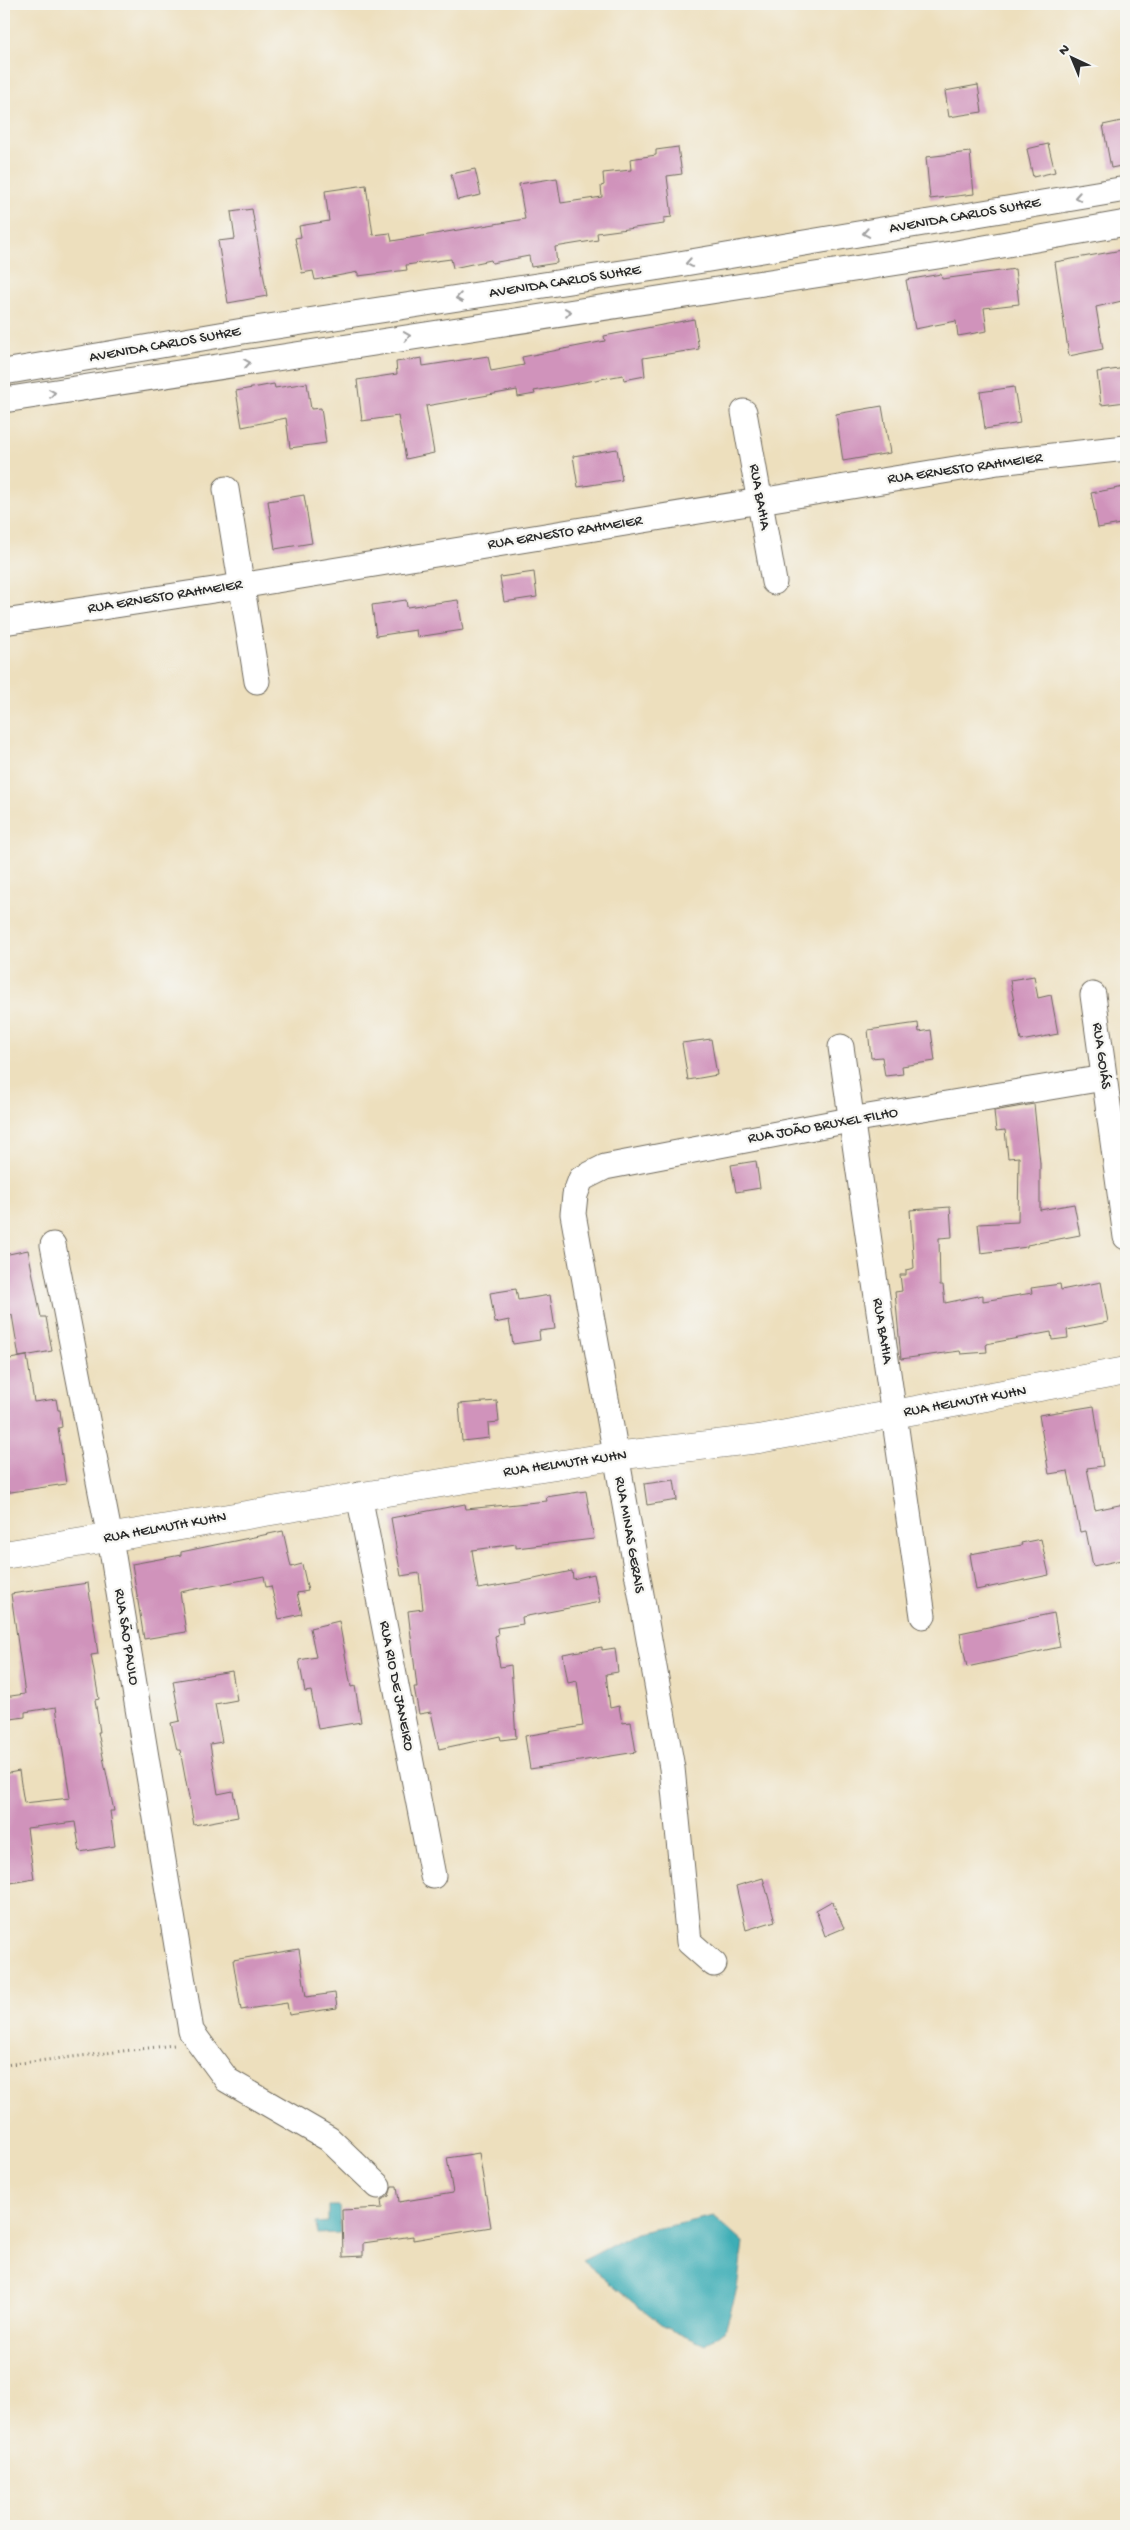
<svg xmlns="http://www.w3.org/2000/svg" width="1130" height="2530" font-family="'Gochi Hand',sans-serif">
<rect width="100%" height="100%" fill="#f6f6f2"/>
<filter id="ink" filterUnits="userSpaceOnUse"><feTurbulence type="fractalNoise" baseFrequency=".02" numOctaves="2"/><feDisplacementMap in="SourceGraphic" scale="10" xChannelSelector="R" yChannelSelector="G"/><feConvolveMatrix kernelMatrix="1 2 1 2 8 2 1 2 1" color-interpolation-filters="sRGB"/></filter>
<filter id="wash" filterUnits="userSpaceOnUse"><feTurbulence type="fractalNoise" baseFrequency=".0096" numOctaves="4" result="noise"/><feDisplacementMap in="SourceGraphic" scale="20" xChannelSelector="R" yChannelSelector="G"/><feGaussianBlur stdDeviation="1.12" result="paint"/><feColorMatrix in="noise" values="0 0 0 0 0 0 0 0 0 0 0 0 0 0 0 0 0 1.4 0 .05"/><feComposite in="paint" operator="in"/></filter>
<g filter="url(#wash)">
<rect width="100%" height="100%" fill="#eddfbd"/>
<g fill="#3cadb6" stroke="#346c70">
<polygon points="328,2206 339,2206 340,2233 317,2234 316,2223 328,2222"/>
<polygon points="714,2216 743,2242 737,2289 725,2330 705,2345 661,2325 582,2261 636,2233"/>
</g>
<g id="blocks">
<g fill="#d093bb">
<polygon points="978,85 982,112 949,117 945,91"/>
<polygon points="1126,120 1126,165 1111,168 1103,125"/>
<polygon points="1048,144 1055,172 1033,177 1027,149"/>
<polygon points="678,147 682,174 667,176 672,217 664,218 664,224 597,233 598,240 555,247 557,263 531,267 529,256 492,263 491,260 453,268 451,259 406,265 407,270 358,276 358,272 315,280 313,271 302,273 295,238 301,237 299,226 329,221 325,191 366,185 373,235 390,233 392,241 525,219 519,184 557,178 561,203 602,197 601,186 604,185 603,173 631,170 630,159 656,155 656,150"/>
<polygon points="970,152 974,194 930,199 926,157"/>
<polygon points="475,169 481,195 457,200 451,174"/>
<polygon points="252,209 267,296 228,303 218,241 235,239 231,212"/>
<polygon points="1122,250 1126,271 1126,300 1096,307 1103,349 1069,356 1055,262"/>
<polygon points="1015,269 1019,304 984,308 987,331 958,336 956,321 915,329 906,280 941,274 942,279"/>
<polygon points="694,319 699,349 643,358 645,376 624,380 623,375 534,391 535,394 518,397 517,390 426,406 434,453 406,459 398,416 362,421 357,380 397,374 396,362 422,358 423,366 488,356 491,371 524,365 522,357 605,341 604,336"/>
<polygon points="1126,368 1126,402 1101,405 1097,372"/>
<polygon points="307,383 311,409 321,408 326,443 290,448 286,418 242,427 236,391 274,384 275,388"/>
<polygon points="1014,387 1020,423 985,429 980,392"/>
<polygon points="882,406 890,453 843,461 836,414"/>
<polygon points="617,449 622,480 578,487 573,456"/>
<polygon points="1124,487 1126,523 1098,528 1091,493"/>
<polygon points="304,495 312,543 275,549 268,501"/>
<polygon points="534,572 537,597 504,602 500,577"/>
<polygon points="406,600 407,607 458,600 463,630 417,637 416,630 376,636 372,605"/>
<polygon points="1034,976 1038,998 1051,995 1058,1034 1021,1041 1010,980"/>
<polygon points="918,1023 919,1032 931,1030 935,1061 902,1066 903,1074 885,1076 882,1057 871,1058 868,1030"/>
<polygon points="711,1039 717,1075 688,1080 682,1043"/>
<polygon points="1034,1104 1040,1163 1040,1210 1074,1204 1080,1235 1027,1245 1027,1247 981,1253 978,1224 1018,1222 1019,1157 1008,1158 1005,1130 996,1131 994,1111"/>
<polygon points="756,1161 760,1188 736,1192 731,1165"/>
<polygon points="950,1207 952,1237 939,1238 940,1285 943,1285 945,1303 983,1295 983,1301 1032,1293 1031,1288 1060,1284 1061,1290 1101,1282 1108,1322 1067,1330 1068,1338 1052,1340 1051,1332 986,1344 987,1352 961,1354 960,1351 901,1359 895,1292 902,1291 900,1275 906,1275 906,1270 914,1268 910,1210"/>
<polygon points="28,1250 41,1317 46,1317 52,1351 19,1357 12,1315 4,1317 4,1255"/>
<polygon points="516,1289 518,1300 550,1295 555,1329 539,1331 540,1340 513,1344 509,1320 495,1323 490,1293"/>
<polygon points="27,1356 34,1402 56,1399 58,1410 60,1410 62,1427 58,1428 66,1484 4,1493 4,1360"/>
<polygon points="497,1401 499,1422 488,1423 489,1438 462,1441 459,1404"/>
<polygon points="1094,1406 1103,1466 1087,1468 1095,1510 1124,1504 1126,1516 1126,1559 1093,1566 1086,1531 1080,1532 1068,1471 1049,1474 1039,1415"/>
<polygon points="674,1480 677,1500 647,1505 644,1484"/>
<polygon points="586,1491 594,1539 516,1548 516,1544 472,1550 478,1589 520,1582 572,1571 573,1579 594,1574 600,1602 522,1617 523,1624 497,1628 498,1635 495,1636 500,1667 511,1665 516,1738 501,1740 500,1736 439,1749 431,1712 419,1714 414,1687 417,1687 408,1611 423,1609 419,1573 401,1576 391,1518 465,1504 466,1509 547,1501 546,1497"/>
<polygon points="283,1531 291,1567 302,1564 308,1591 297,1593 302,1614 279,1619 271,1586 266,1587 264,1576 180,1592 186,1632 144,1639 132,1564 181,1555 181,1552"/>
<polygon points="1041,1539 1049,1575 976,1590 970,1554 1022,1545 1021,1543"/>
<polygon points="88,1583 98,1654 91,1655 99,1699 95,1700 100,1732 98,1732 114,1811 110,1811 115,1846 80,1852 75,1822 27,1828 34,1879 5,1884 4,1774 19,1771 24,1803 70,1798 56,1707 25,1712 25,1717 4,1720 4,1697 25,1694 11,1594"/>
<polygon points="1054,1613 1060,1647 967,1667 960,1633"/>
<polygon points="339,1621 351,1687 355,1686 361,1722 318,1729 311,1691 305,1692 299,1660 316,1657 310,1628"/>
<polygon points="602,1647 602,1650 615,1648 618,1672 606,1674 610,1708 619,1706 622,1723 631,1722 636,1752 530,1769 525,1736 583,1726 577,1681 568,1683 563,1654"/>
<polygon points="232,1671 237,1700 215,1704 222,1742 210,1744 218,1794 233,1791 238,1817 194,1825 180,1750 177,1750 171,1723 180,1721 173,1681"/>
<polygon points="763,1878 775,1921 746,1930 736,1886"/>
<polygon points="832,1901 844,1928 825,1936 816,1910"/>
<polygon points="299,1949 306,1997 335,1993 337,2008 289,2015 287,2003 241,2010 233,1960"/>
<polygon points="479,2153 491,2227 413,2240 413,2236 363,2243 363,2256 343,2257 342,2210 382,2208 381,2200 389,2196 392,2186 397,2186 399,2202 453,2193 447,2158"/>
</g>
</g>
</g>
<g filter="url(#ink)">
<use href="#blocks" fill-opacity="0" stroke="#6f6a5e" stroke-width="1"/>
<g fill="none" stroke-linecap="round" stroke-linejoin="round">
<g stroke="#6f6a5e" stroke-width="27">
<g id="minor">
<polyline points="4,372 243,331 661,267 1126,189"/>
<polyline points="4,400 951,254 1126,223"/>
<polyline points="744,412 774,582"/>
<polyline points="226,489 257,681"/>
<polyline points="4,622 240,586 998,462 1126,448"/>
<polyline points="1093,995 1126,1237"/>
<polyline points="841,1047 923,1616"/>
<polyline points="53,1245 110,1538 191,2031 227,2080 329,2139 378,2186"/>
<polyline points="359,1495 433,1876"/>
<polyline points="714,1964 689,1942 672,1768 573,1214 575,1195 581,1179 605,1167 850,1120 1104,1078"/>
</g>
</g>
<g stroke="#6f6a5e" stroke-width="29">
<polyline id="major" points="4,1555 496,1474 615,1456 759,1439 1126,1371"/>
</g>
<polyline stroke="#6f6a5e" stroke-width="3" stroke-dasharray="1 4" stroke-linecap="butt" points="4,2065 174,2045"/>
<use href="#minor" stroke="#fff" stroke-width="25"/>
<use href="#major" stroke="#fff" stroke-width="28"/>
</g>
<defs><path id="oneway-chevron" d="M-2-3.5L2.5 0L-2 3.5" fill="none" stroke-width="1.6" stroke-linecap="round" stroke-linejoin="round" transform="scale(1.25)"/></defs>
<g stroke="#a0a0a0">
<use href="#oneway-chevron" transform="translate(1078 197) rotate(170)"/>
<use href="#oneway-chevron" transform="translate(866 233) rotate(170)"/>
<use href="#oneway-chevron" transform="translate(689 263) rotate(170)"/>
<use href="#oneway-chevron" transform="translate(459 298) rotate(171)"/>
<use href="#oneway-chevron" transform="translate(568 312) rotate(-8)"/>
<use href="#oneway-chevron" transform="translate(407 336) rotate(-9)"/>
<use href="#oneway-chevron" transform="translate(247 363) rotate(-9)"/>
<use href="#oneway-chevron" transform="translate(52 393) rotate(-8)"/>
</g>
</g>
<g text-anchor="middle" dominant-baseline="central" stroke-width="4.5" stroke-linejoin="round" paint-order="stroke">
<g font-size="15" fill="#2b2b2b" stroke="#f6f6f2">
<text transform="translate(965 216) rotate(-10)">AVENIDA CARLOS SUHRE</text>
<text transform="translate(565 282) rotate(-9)">AVENIDA CARLOS SUHRE</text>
<text transform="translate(165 345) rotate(-10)">AVENIDA CARLOS SUHRE</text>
<text transform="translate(965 469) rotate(-8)">RUA ERNESTO RAHMEIER</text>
<text transform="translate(759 497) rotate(80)">RUA BAHIA</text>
<text transform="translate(565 533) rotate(-9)">RUA ERNESTO RAHMEIER</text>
<text transform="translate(165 597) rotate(-9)">RUA ERNESTO RAHMEIER</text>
<text transform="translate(1101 1056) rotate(82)">RUA GOIÁS</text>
<text transform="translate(823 1126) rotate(-10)">RUA JOÃO BRUXEL FILHO</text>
<text transform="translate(882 1331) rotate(81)">RUA BAHIA</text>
<text transform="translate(965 1402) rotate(-10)">RUA HELMUTH KUHN</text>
<text transform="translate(565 1464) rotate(-8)">RUA HELMUTH KUHN</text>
<text transform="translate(165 1528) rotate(-10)">RUA HELMUTH KUHN</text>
<text transform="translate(629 1535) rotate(80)">RUA MINAS GERAIS</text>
<text transform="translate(126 1637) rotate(81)">RUA SÃO PAULO</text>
<text transform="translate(396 1686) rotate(79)">RUA RIO DE JANEIRO</text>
</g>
</g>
<rect width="1130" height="2530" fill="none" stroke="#f6f6f2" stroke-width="20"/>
<g transform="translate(1072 58) rotate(316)" stroke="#f6f6f2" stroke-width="4" paint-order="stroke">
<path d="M0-4L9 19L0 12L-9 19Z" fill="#2b2b2b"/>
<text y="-8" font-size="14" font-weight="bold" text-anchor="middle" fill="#2b2b2b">N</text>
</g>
</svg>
